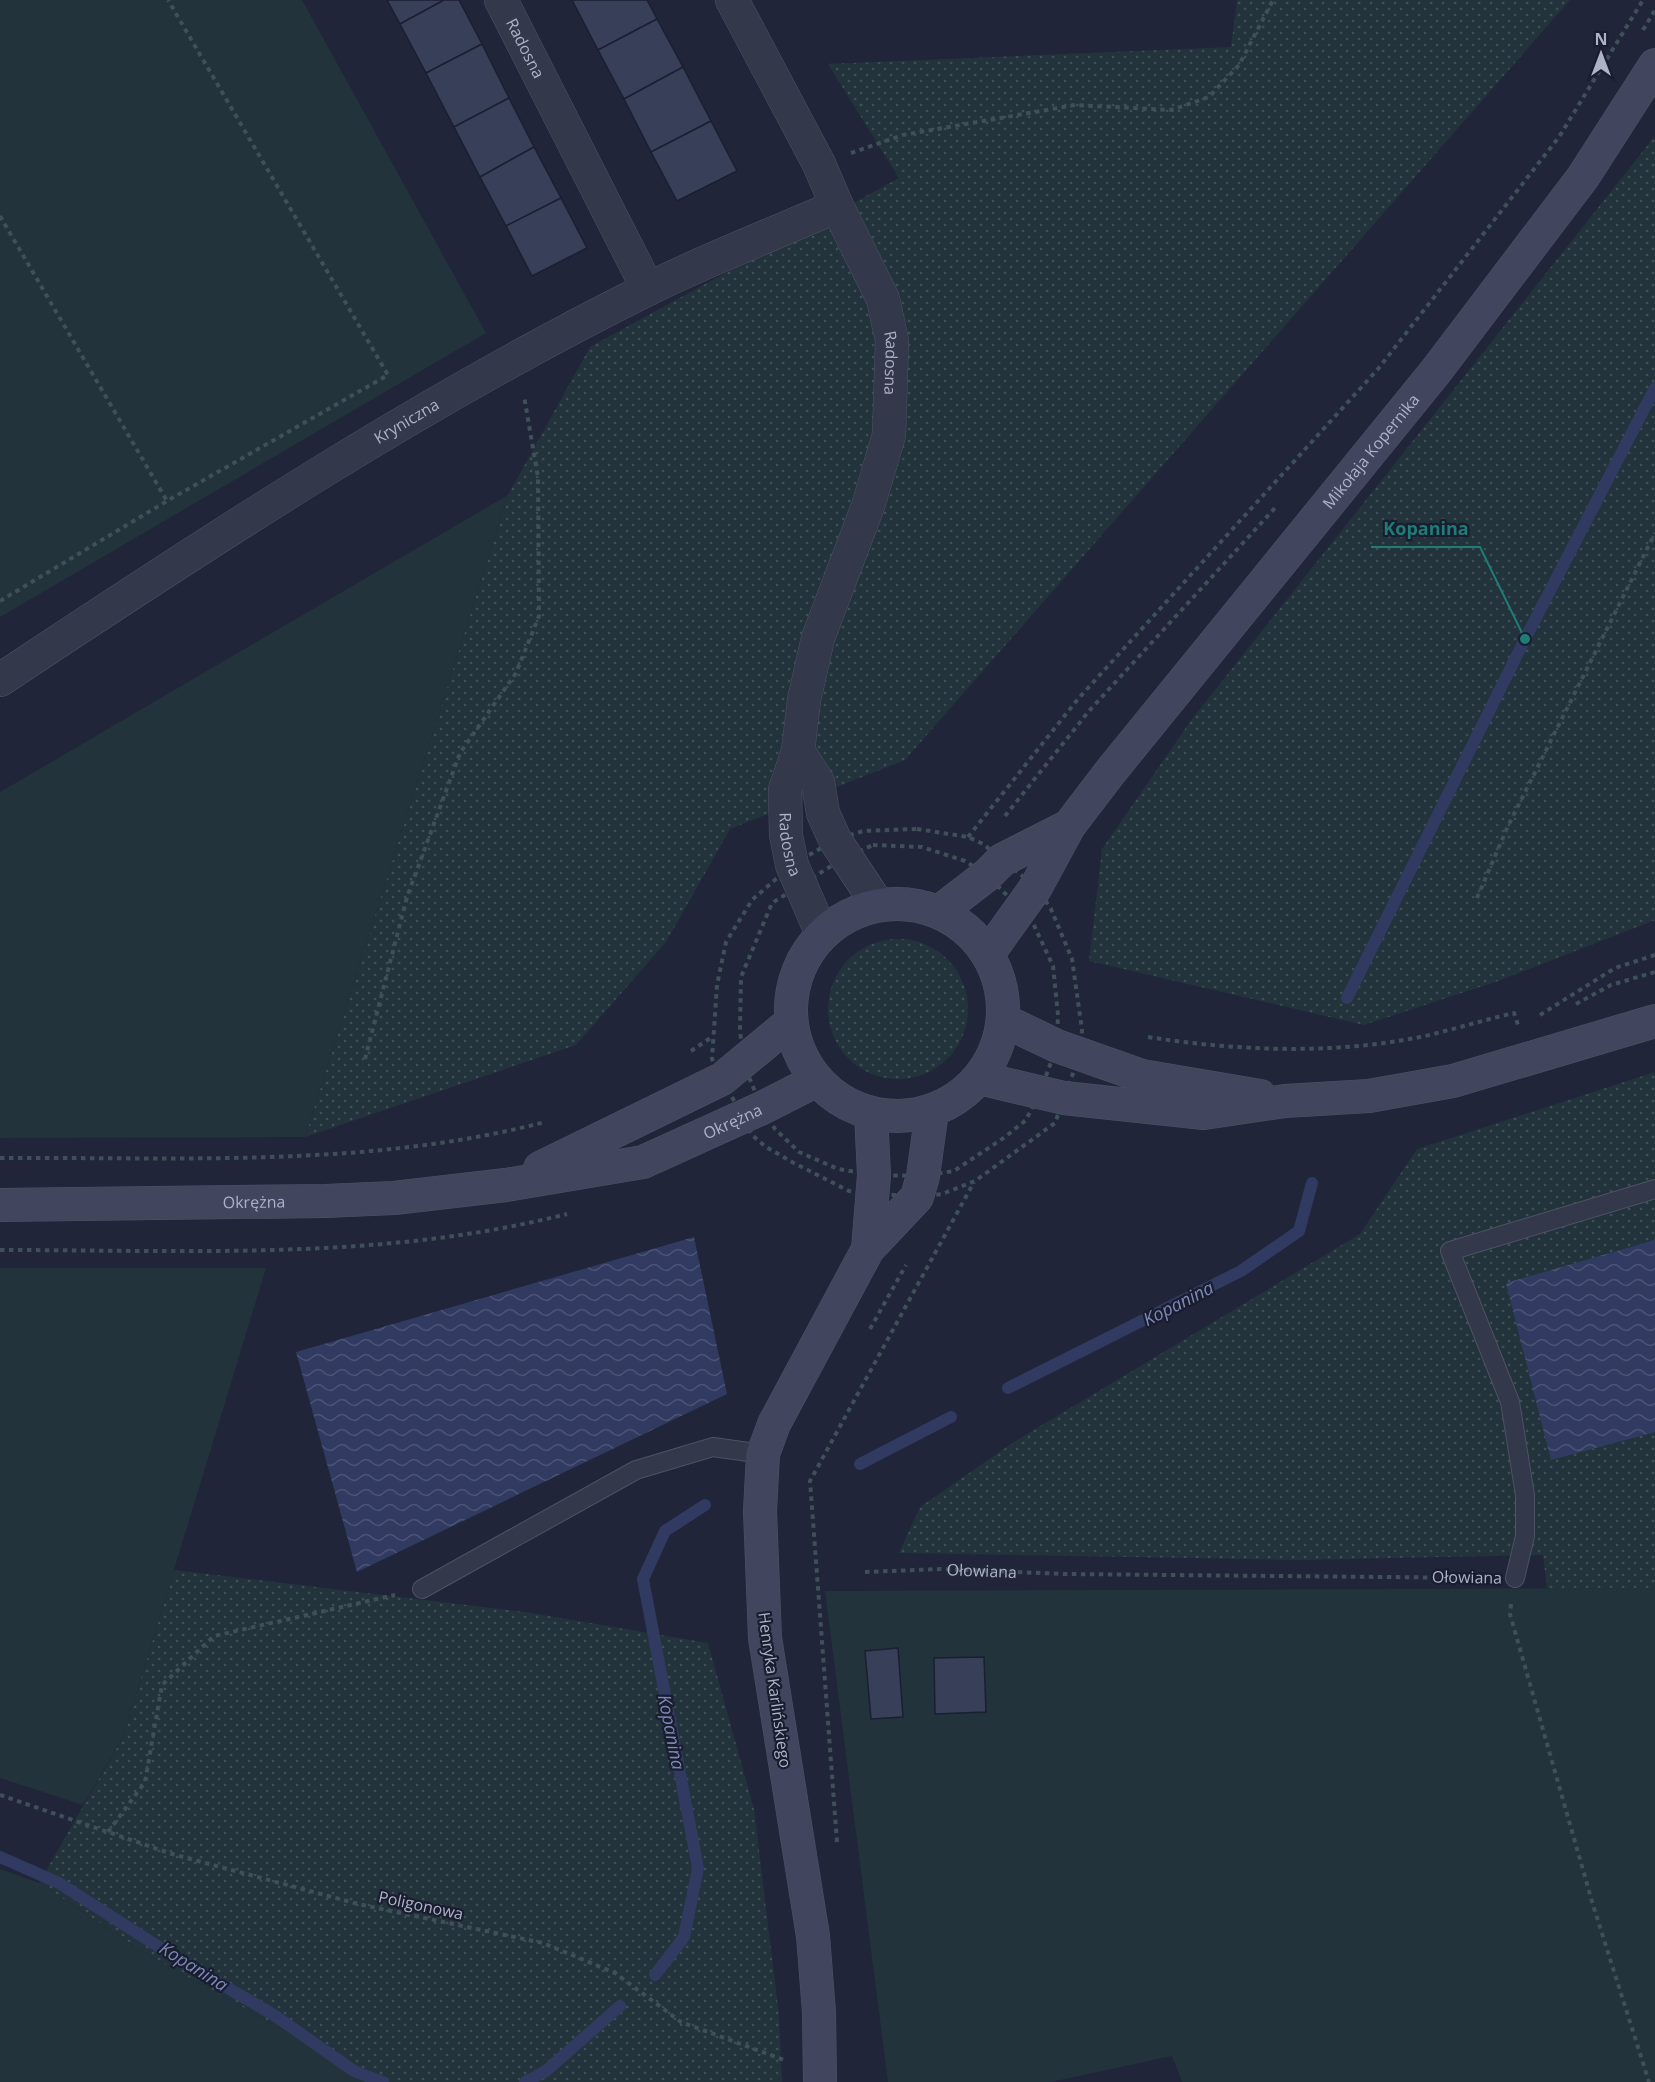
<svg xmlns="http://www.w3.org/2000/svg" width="1655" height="2082" font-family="'Open Sans',sans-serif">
<defs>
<pattern id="grass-dots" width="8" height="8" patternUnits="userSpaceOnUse" patternTransform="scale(1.5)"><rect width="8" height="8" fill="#22333b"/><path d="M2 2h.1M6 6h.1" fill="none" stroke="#404e56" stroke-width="1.8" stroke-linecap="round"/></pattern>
<pattern id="water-waves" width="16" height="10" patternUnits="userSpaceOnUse" patternTransform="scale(1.5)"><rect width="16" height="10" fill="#313a61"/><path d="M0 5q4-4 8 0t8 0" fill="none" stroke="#4c5476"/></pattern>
</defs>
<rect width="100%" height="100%" fill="#20253a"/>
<g fill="url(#grass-dots)">
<polygon points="1237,0 1570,0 905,760 730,829 666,942 576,1045 305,1137 508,495 590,347 899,178 828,64 1231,47"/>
<polygon points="1655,136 1655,920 1498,981 1364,1025 1089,961 1102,849 1192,719"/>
<circle cx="898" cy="1009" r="70"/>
<polygon points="1655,1072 1655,1588 1547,1589 1543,1555 1300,1560 899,1553 920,1507 1014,1442 1360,1234 1417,1149"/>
<polygon points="174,1570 525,1612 708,1643 754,1809 779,2016 782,2082 379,2082 153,1958 39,1883 123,1737"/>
</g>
<g fill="#22333b">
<polygon points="0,0 302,0 486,333 0,617"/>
<polygon points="508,495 305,1137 0,1138 0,792"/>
<polygon points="0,1268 266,1268 123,1737 83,1805 0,1778"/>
<polygon points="1655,1588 1655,2082 1182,2082 1172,2056 1051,2082 888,2082 825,1591"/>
<polygon points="0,1869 39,1883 153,1958 379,2082 0,2082"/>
</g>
<g fill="url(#water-waves)">
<polygon points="694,1237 727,1394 357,1572 296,1352"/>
<polygon points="1655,1240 1655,1432 1551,1460 1506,1283"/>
</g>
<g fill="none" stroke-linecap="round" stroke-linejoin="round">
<g stroke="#313a61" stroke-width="12">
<polyline points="1347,998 1525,639 1655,388"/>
<polyline points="1008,1388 1241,1271 1299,1231 1312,1183"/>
<polyline points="860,1464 951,1417"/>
<polyline points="0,1857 59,1883 170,1954 274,2015 354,2071 383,2082"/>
<polyline points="655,1975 684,1937 698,1868 643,1579 665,1531 705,1505"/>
<polyline points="525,2082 546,2071 620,2006"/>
</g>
</g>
<g fill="#383f59" stroke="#1b1f31" stroke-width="1.5">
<polygon points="387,0 444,0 400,24"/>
<polygon points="444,0 459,0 482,44 426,73 400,24"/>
<polygon points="572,0 647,0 657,19 598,50"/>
<polygon points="657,19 683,67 624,99 598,50"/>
<polygon points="482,44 509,98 454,127 426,73"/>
<polygon points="683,67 711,121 651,152 624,99"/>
<polygon points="509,98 534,147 480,177 454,127"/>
<polygon points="711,121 737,171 677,201 651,152"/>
<polygon points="534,147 561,198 506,226 480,177"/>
<polygon points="561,198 587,248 532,276 506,226"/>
<polygon points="898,1648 903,1717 871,1719 865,1651"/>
<polygon points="984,1657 986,1712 935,1714 934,1658"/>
</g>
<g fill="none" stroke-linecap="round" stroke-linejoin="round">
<g stroke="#4e5265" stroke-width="20">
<g id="lane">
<polyline points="1515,1578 1525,1536 1525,1495 1510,1402 1450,1251 1655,1189"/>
<polyline points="422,1589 636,1470 713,1447 763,1454"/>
</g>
</g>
<g stroke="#4e5265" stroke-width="34">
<g id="street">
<path id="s2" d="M501 0 648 289"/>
<path id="s3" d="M732 0 819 164 837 206 883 299 892 341 889 435 868 506 818 638 804 700 798 751 785 790 786 835 792 865 822 934"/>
<path id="s4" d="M0 680C209 541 421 402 646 290 708 259 774 234 837 206"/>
<polyline points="798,751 818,782 823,813 835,840 878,905"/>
</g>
</g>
<g stroke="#4e5265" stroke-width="34">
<g id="secondary">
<circle cx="897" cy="1010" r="106"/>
<polyline points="939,912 987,875 1002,860 1069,826"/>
<path id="s5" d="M988 954 1036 887 1069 826 1111 771 1436 371 1583 177 1655 65"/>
<polyline points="1003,1020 1057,1046 1142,1076 1260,1096"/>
<polyline points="979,1078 1064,1098 1204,1113 1285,1101 1369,1096 1453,1081 1655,1021"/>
<polyline points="540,1168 722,1079 791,1022"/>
<path id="s6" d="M0 1205 325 1201 394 1198 506 1185 643 1162 762 1108 817 1080"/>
<polyline points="868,1249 874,1175 871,1113"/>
<polyline points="820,2082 819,2012 813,1936 765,1638 760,1511 763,1454 774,1424 868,1249 917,1197 923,1176 932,1111"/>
</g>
</g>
<g stroke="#3f5059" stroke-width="4" stroke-dasharray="4.5 4.5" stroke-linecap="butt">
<polyline points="1643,30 1655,10"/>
<polyline points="851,153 903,135 1075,105 1172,110 1209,97 1239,65 1273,0"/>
<polyline points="0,216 167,501"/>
<polyline points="0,601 167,501 388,375 168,0"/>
<polyline points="1005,816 1089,711 1275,508"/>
<polygon points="917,829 968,837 983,844 1036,887 1051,909 1072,959 1082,1030 1080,1054 1055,1123 975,1181 942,1194 917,1197 849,1191 792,1162 766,1147 752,1135 712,1059 717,985 726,942 752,900 792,865 835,840 863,831"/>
<polyline points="968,837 1078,699 1378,369 1559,137 1643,0"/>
<polygon points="873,845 922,847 965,861 987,875 1032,921 1053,966 1058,1015 1057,1046 1040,1092 1026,1120 1005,1137 954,1171 923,1176 874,1175 838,1169 799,1152 775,1129 762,1108 743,1063 740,1029 741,977 772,903 844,858"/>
<polyline points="1477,898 1508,826 1655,533"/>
<polyline points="1576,1004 1611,985 1655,972"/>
<polyline points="1540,1015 1615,968 1655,955"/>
<path d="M1148 1037C1238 1051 1335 1055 1425 1036 1455 1029 1484 1020 1514 1013L1518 1025"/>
<polyline points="691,1051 712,1037"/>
<polyline points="365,1059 407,897 460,753 516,673 539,616 538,477 524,396"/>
<path d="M0 1158C182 1157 368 1168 545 1122"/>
<path d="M0 1250C189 1250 382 1261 567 1214"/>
<polyline points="870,1329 906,1265"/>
<path id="s1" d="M865 1572 941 1569 1065 1574 1489 1578"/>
<polyline points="1511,1604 1510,1614 1593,1905 1649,2082"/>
<polyline points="0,1795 172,1854 358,1904 543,1943 615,1973 681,2022 784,2060"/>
<polyline points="108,1832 145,1782 162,1685 214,1636 395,1595"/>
<polyline points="837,1842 810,1481 974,1182"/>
</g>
<use href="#lane" stroke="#34384b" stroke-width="18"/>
<use href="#street" stroke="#34384b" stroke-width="33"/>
<use href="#secondary" stroke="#41465e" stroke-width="33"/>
</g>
<g text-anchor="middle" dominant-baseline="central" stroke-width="4.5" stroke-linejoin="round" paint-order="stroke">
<g font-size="16" fill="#aeb2c7" stroke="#191d2f">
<text stroke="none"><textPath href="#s2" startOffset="54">Radosna</textPath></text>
<text stroke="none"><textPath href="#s3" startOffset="400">Radosna</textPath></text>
<text stroke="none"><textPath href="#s4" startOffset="482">Kryniczna</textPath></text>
<text stroke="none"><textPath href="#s5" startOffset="633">Mikołaja Kopernika</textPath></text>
<text stroke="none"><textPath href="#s3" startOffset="898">Radosna</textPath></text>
<text stroke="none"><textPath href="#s6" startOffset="744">Okrężna</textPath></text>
<text stroke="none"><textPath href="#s6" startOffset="254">Okrężna</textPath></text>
<text stroke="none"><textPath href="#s1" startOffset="117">Ołowiana</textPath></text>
<text transform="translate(1467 1577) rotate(1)">Ołowiana</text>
<text transform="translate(775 1690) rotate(82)">Henryka Karlińskiego</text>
<text transform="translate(421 1905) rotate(12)">Poligonowa</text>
</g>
<g font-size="18" font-style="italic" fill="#7c88b6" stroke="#191d2f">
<text transform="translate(1178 1303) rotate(-27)">Kopanina</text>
<text transform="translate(672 1732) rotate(79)">Kopanina</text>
<text transform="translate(194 1966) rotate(32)">Kopanina</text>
</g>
</g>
<path fill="none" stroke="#1f7c77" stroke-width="2" d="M1525 639L1480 547H1371"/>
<circle fill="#1f7c77" stroke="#191d2f" stroke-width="2" cx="1525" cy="639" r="6"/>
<g font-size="18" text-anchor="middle" font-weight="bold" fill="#1f7c77" stroke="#191d2f" stroke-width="4.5" stroke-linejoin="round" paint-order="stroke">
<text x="1426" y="535">Kopanina</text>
</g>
<g transform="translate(1601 54)" stroke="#191d2f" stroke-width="4.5" paint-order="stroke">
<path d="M0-4.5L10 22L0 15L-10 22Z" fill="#aeb2c7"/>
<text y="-9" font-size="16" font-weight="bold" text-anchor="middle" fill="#aeb2c7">N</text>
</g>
</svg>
